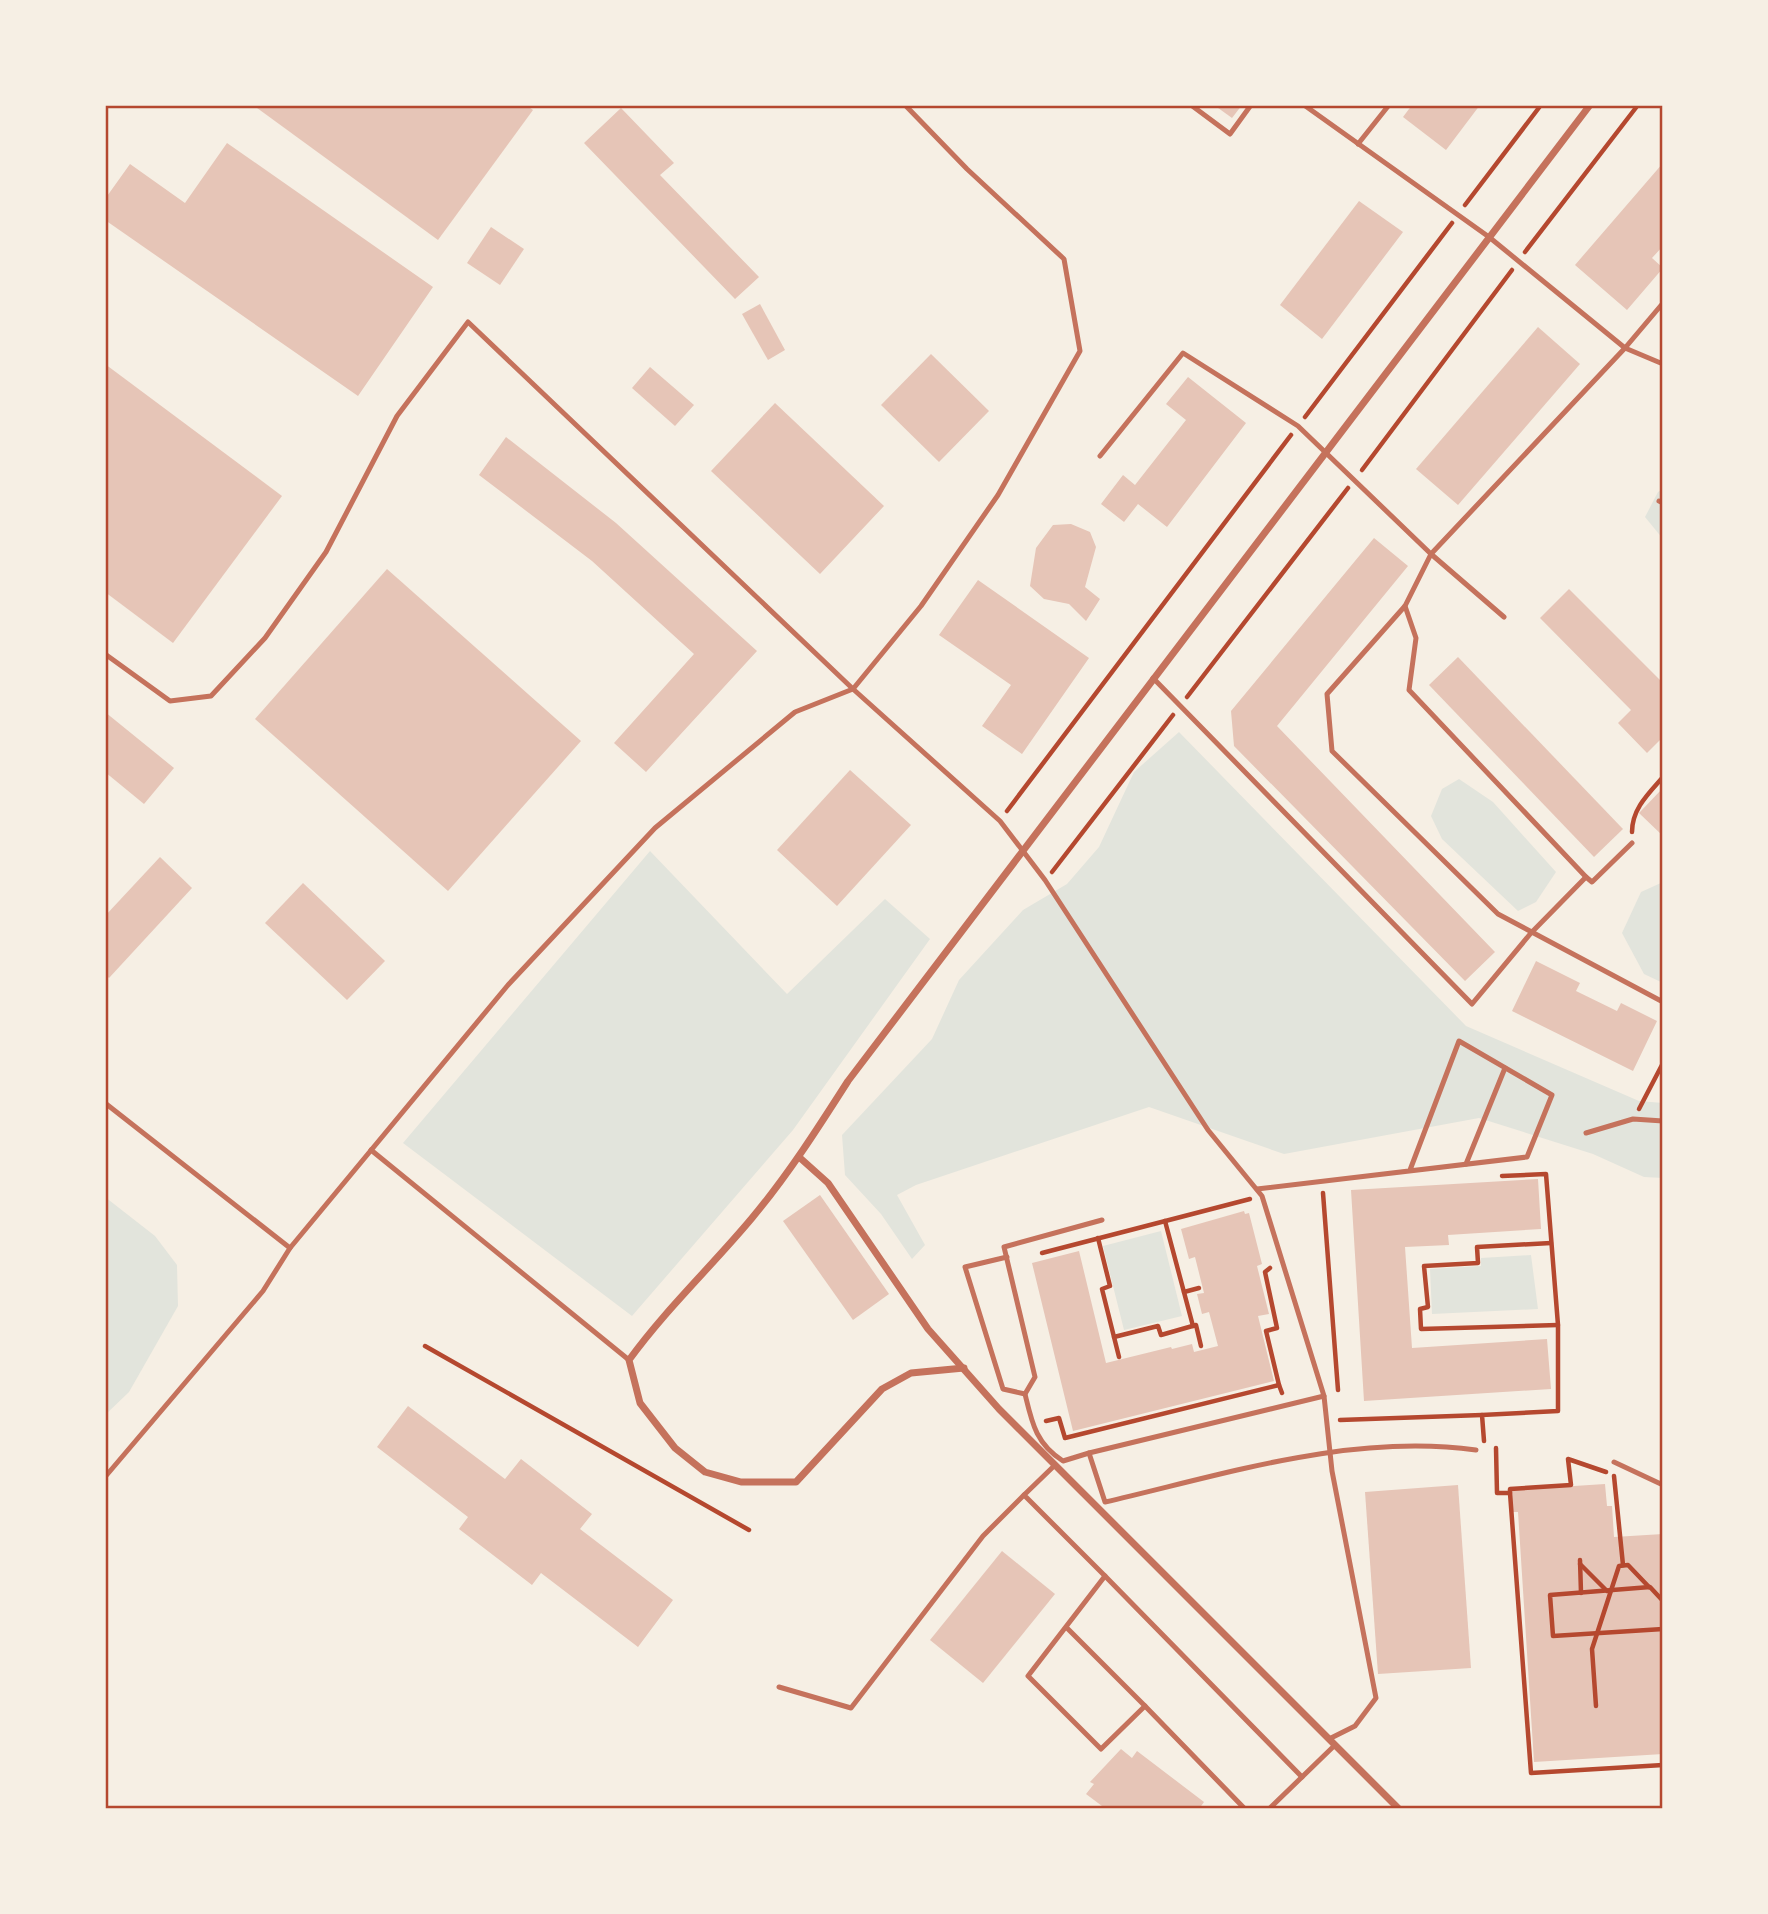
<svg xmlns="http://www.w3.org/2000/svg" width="1768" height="1914" font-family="'Open Sans',sans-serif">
<rect width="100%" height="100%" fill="#f6efe4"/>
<g fill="#e2e4dc">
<polygon points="1663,489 1663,539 1645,517 1658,492"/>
<polygon points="1179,732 1466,1026 1639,1101 1663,1103 1663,1178 1644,1177 1593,1154 1479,1118 1284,1154 1149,1107 916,1185 897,1195 925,1245 912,1259 881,1214 845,1175 842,1135 932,1039 959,980 1023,910 1067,884 1099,847 1134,772"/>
<polygon points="1459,779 1493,802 1556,872 1536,902 1518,911 1442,839 1431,816 1442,789"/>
<polygon points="650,851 787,994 885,899 930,939 793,1130 632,1316 403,1143"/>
<polygon points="1663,882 1663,983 1644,974 1622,933 1641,892"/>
<polygon points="105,1197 155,1236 177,1265 178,1306 129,1392 105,1415"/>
<polygon points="1161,1231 1182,1316 1124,1330 1103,1246"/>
<polygon points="1531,1255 1538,1309 1432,1314 1430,1269 1481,1266 1481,1258"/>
</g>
<g fill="#e6c5b7">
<polygon points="253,105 526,105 533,110 438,240"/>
<polygon points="1214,105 1242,105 1232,118"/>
<polygon points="1412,105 1480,105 1446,150 1403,117"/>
<polygon points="621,108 674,163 660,175 759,277 735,299 584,143"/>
<polygon points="227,143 433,287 358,396 105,220 105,199 130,164 185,203"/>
<polygon points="1663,163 1663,246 1652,258 1663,268 1627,310 1575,265"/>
<polygon points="1359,201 1403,232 1322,339 1280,305"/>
<polygon points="491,227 524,249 500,285 467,263"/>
<polygon points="760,304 785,350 768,360 742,314"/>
<polygon points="1538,327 1580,364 1458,505 1416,469"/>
<polygon points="931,354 989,411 939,462 881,405"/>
<polygon points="105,364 282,496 173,643 105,592"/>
<polygon points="650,367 694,405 675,426 632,388"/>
<polygon points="1188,377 1246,423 1167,527 1138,504 1124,522 1101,504 1123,475 1135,485 1186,420 1166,404"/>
<polygon points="775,403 884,506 820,574 711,471"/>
<polygon points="506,437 616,523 757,651 646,772 614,743 694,654 592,561 479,475"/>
<polygon points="1071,524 1090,532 1096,547 1085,587 1100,599 1086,621 1069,604 1044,599 1030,586 1036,548 1053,525"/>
<polygon points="1374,538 1408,566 1277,726 1495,952 1465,981 1234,746 1231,711"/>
<polygon points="387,569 581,741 448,891 255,719"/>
<polygon points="978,580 1089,658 1022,754 982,726 1011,685 939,635"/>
<polygon points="1569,589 1660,680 1663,677 1663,737 1647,753 1618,723 1631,710 1540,618"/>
<polygon points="1458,657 1623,829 1594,857 1429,685"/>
<polygon points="105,712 174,768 144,804 105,772"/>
<polygon points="850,770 911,825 837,906 777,850"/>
<polygon points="1663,788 1663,836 1639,813"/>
<polygon points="160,857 192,888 109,978 105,974 105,916"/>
<polygon points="303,883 385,961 347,1000 265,923"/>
<polygon points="1536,961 1580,983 1576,991 1617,1011 1621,1003 1657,1021 1633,1071 1512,1011"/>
<polygon points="1538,1179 1541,1229 1448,1235 1449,1245 1405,1247 1412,1348 1547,1339 1551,1389 1364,1401 1351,1190"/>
<polygon points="820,1195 889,1294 853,1320 783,1221"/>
<polygon points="1244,1211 1245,1214 1249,1213 1262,1264 1257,1266 1269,1314 1258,1316 1274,1381 1073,1431 1032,1263 1079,1251 1106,1363 1171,1347 1172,1349 1192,1344 1194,1352 1218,1346 1209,1312 1202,1314 1197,1294 1204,1293 1195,1257 1189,1259 1181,1229"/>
<polygon points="408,1406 505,1479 521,1459 592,1514 580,1529 673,1600 638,1647 541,1573 532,1585 459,1529 468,1517 377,1447"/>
<polygon points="1605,1484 1607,1506 1612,1506 1614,1537 1663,1534 1663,1754 1534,1762 1518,1512 1513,1512 1511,1490"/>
<polygon points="1458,1485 1471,1668 1378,1674 1365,1492"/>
<polygon points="1002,1551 1055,1594 983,1683 930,1640"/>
<polygon points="1121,1749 1132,1758 1137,1751 1204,1802 1199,1809 1106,1809 1086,1794 1094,1784 1090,1782"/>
</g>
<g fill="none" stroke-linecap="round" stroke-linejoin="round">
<g stroke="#b5482f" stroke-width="4.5">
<polyline points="1465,205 1541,105"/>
<polyline points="1525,252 1638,105"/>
<polyline points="1305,417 1452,223"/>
<polyline points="1362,470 1512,270"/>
<polyline points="1187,697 1348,488"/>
<polyline points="1007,811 1291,435"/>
<path d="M1632 832C1632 809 1648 794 1663 777"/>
<polyline points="1052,872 1173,715"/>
<polyline points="1639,1109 1663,1063"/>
<polyline points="1323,1193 1338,1390"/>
<polyline points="1165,1221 1193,1326"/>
<polyline points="1098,1238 1110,1286 1102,1289 1119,1357"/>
<polyline points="1551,1243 1477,1247 1478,1263 1424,1266 1428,1307 1420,1309 1421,1329 1558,1325"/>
<polyline points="1042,1253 1250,1199"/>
<polyline points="1270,1268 1265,1272 1277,1328 1266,1331 1279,1385"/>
<polyline points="1184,1292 1199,1288"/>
<polyline points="1114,1337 1158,1326 1161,1335 1196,1325 1201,1346"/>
<polyline points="425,1346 749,1530"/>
<polyline points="1340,1420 1482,1415"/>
<polyline points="1046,1421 1059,1418 1065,1438 1279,1385 1282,1393"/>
<polyline points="1484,1441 1482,1415 1558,1411 1558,1325 1546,1174 1502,1176"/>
<polyline points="1496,1448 1497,1493 1510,1493 1510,1489 1571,1485 1568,1459 1606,1472"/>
<polyline points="1614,1476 1623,1565"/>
<polyline points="1510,1493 1531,1773 1663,1765"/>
<polyline points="1580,1560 1581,1593"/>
<polyline points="1580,1564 1607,1591"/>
<polyline points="1663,1601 1650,1587 1550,1595 1553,1636 1663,1629"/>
<polyline points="1596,1706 1592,1649 1619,1566 1628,1565 1649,1587"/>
</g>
<g stroke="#c5725c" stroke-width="5">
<polyline points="1191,105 1230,134 1251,105"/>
<polyline points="1304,105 1489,237 1625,348 1663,364"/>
<polyline points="1358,144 1389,105"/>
<polyline points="1100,456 1183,353 1298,426 1431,554 1625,348 1663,303"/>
<polyline points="1659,501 1663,503"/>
<polyline points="1405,606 1416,638 1409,690 1586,877 1592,882 1632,843"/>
<polyline points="1504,617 1431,554 1405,606 1327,694 1332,751 1498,914 1663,1002"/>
<polyline points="105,654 170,701 211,696 265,638 326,552 397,416 468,322 853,689 1000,821 1045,880 1208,1130 1262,1196 1324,1396 1332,1471 1376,1698 1355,1726 1329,1739"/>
<polyline points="1153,678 1472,1004 1531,933 1586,877"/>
<polyline points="105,1103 290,1248 508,985 655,828 795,712 853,689 921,606 998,495 1080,351 1064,259 967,169 905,105"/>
<polyline points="1586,1133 1633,1119 1663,1121"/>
<polyline points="371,1150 629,1360"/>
<polyline points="1466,1164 1505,1068"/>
<polyline points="1257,1189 1527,1157 1552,1095 1459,1041 1410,1170"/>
<polyline points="1007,1257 965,1267 1003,1389 1025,1394"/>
<path d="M1324 1396 1089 1453 1105 1502C1226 1474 1351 1433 1476 1450"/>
<path d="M1089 1453 1063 1461C1036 1444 1032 1423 1025 1394L1035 1377 1004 1247 1102 1220"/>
<polyline points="1614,1462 1663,1485"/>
<polyline points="1055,1465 1024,1495 1105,1576 1028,1676 1101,1749 1145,1706 1066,1627"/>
<polyline points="105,1477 263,1291 290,1248"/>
<polyline points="1105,1576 1302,1777"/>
<polyline points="779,1687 851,1708 983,1536 1024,1495"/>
<polyline points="1145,1706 1245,1809"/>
<polyline points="1269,1809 1335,1745"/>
</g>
<g stroke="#c5725c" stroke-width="7">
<polyline points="799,1157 828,1183 928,1329 999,1409 1399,1809"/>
<path d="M964 1368 911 1373 882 1389 796 1482H741L705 1472 675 1448 640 1403 629 1360C666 1309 712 1266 752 1218 788 1175 818 1128 848 1081L1590 105"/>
</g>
</g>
<rect width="1768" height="1914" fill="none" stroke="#f6efe4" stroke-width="214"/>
<rect x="107" y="107" width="1554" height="1700" fill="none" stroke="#b5482f" stroke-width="2.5"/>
</svg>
